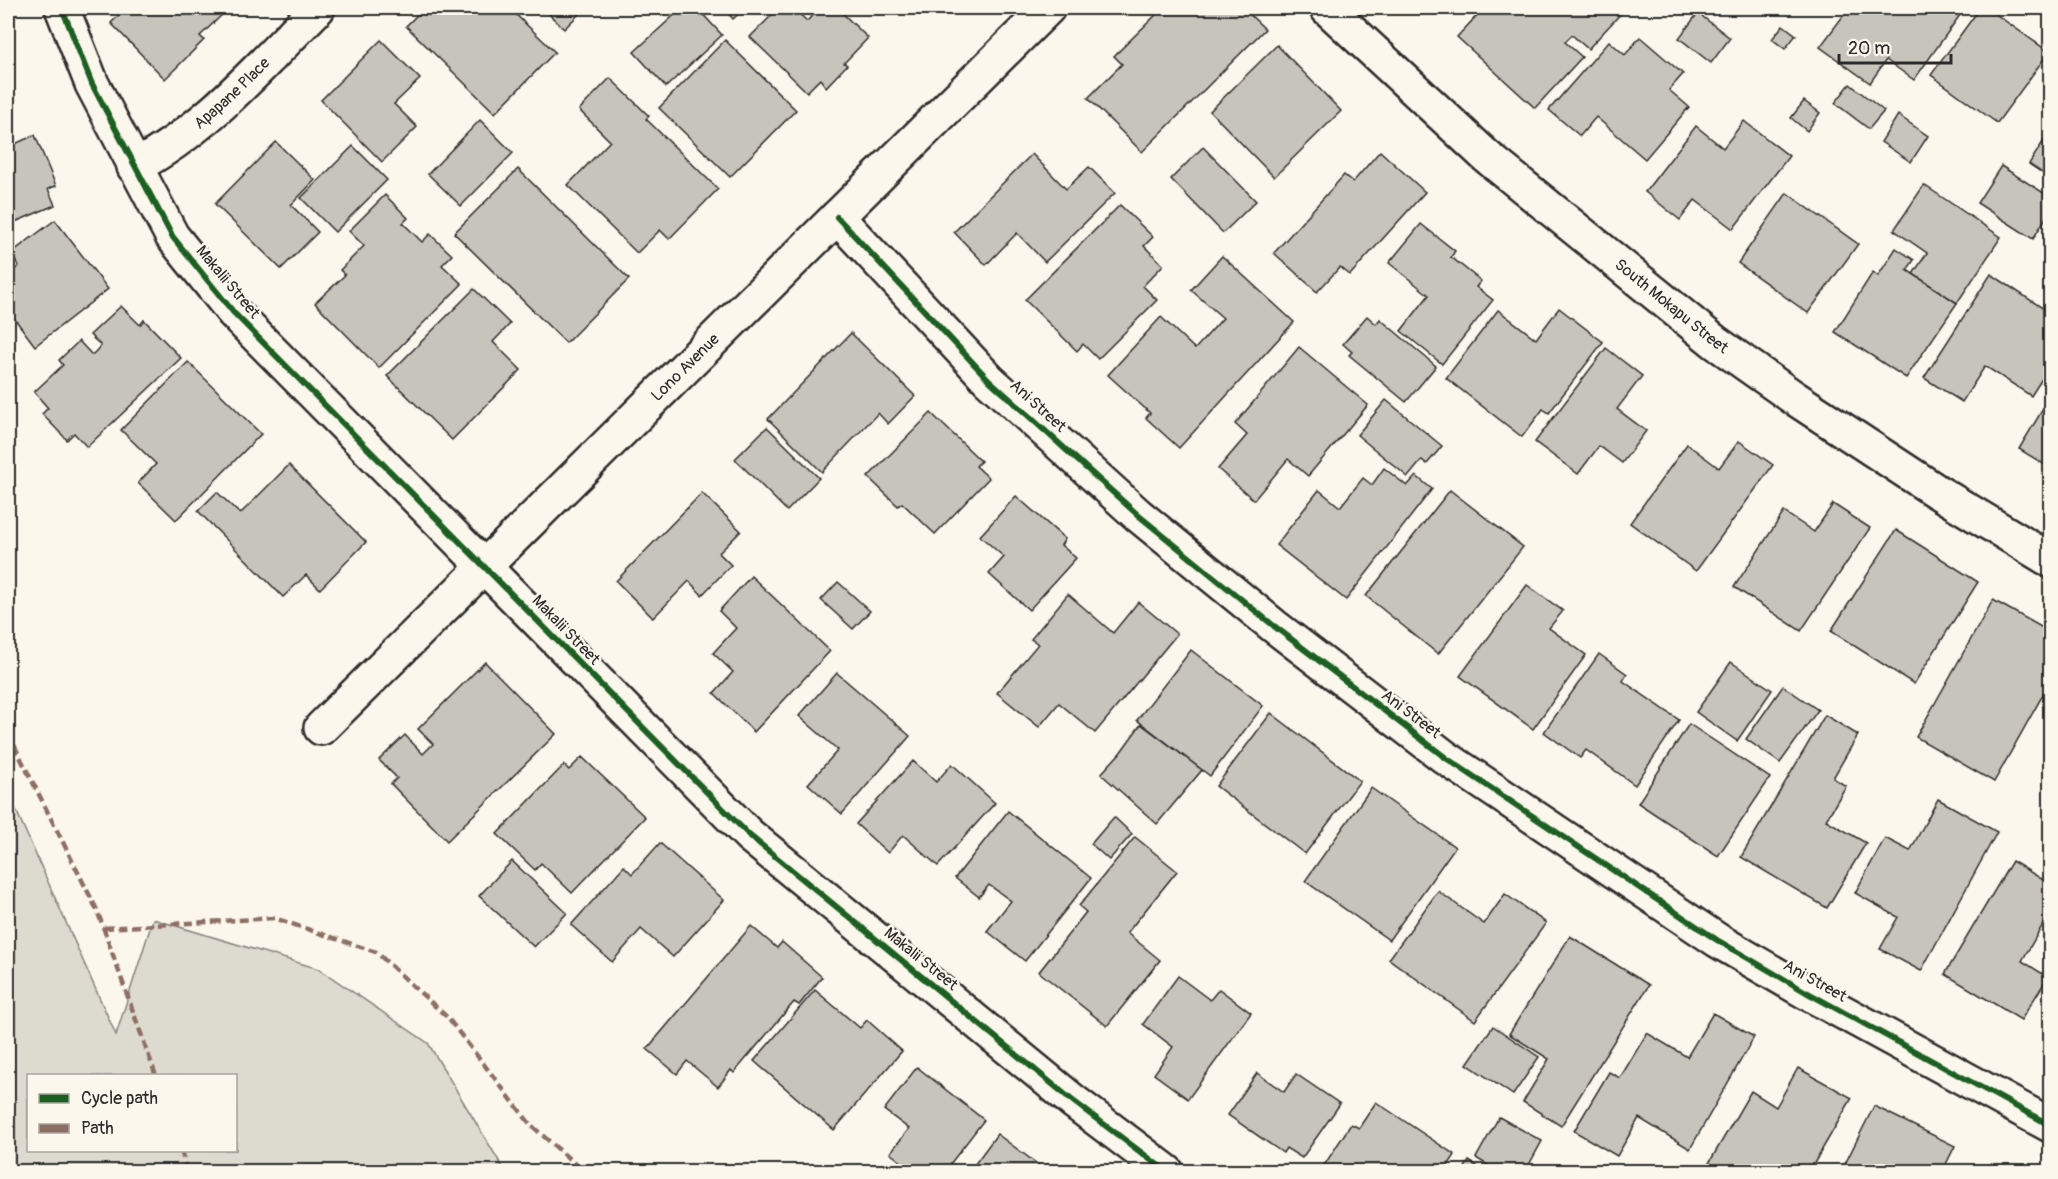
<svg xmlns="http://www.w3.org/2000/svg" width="2058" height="1179" font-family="Pangolin,sans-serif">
<rect width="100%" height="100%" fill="#fbf7ec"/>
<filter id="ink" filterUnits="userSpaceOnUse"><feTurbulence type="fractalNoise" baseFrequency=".0167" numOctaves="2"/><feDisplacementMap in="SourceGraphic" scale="12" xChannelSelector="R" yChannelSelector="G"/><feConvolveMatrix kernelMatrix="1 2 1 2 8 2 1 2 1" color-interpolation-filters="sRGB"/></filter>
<g filter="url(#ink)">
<path fill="#dddad0" stroke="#84827e" stroke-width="1.5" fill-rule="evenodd" d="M8 792 116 1035 153 919 319 969 428 1043 505 1171H8ZM28 1076H236V1150H28Z"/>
<g fill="#c7c4bc" stroke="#2b2b2b" stroke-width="1.5">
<polygon points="126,8 221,8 225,12 200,36 204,40 165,79 111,23"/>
<polygon points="424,8 509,8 555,52 495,113 406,26"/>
<polygon points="543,8 585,8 564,29"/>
<polygon points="682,8 697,8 722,35 666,87 634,52"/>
<polygon points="723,8 745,8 733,19"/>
<polygon points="779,8 793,8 807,21 820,8 837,8 868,38 844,63 847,65 826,87 820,79 807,92 750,37"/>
<polygon points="1163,8 1243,8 1265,29 1142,152 1088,98 1122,64 1114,56"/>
<polygon points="1484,8 1626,8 1588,49 1572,35 1565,42 1582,57 1535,108 1457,37"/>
<polygon points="1849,8 1965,8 1914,80 1886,60 1870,83 1820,47"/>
<polygon points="1980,8 1987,8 2049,52 1997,123 1931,75"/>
<polygon points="1698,13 1730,38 1711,63 1679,38"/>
<polygon points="1783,25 1796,35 1785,49 1772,39"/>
<polygon points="1640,37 1683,74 1669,90 1689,107 1645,159 1596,117 1580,136 1549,110 1609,41 1625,55"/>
<polygon points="381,40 420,79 394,104 417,127 382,162 321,100"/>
<polygon points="725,40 796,110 730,177 659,108"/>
<polygon points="1277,45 1341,111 1274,177 1210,111"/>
<polygon points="610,78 649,116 646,119 718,189 669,239 660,230 637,253 568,185 610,141 579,110"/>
<polygon points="1850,84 1884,111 1869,129 1835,103"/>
<polygon points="1804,101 1820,113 1807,131 1791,118"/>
<polygon points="1898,115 1928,136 1911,162 1881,142"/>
<polygon points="480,120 513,153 461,206 428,174"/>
<polygon points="1744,121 1789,156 1733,229 1695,200 1680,220 1645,192 1696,126 1723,148"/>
<polygon points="2050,131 2050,178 2029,164"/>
<polygon points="35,135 56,186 48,189 55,205 8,225 8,147"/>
<polygon points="276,142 315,180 291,205 318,232 281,269 215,204"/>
<polygon points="353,146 387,180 335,232 301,198"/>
<polygon points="1203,147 1256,201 1223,233 1171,179"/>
<polygon points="1380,151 1425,192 1350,275 1340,267 1317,292 1274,253 1344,175 1353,182"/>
<polygon points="1032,154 1066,189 1089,167 1115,193 1045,262 1017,233 986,265 954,232"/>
<polygon points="2001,166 2050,197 2050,211 2033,239 1977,203"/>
<polygon points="518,169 629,279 566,343 454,233"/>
<polygon points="1924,185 2001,237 1957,303 1913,274 1927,253 1894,230"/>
<polygon points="1787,193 1858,244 1808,313 1738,263"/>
<polygon points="385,195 408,218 403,223 422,242 430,234 452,255 442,265 462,284 379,368 315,303 345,275 340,270 364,246 349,231"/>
<polygon points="1120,205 1153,237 1144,246 1163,265 1143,286 1157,300 1098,359 1083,344 1077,351 1025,300"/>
<polygon points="55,220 108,289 35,346 8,310 8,275 19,266 10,254"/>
<polygon points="1421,224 1455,251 1451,257 1481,281 1476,287 1493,300 1442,364 1401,331 1429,295 1389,263"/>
<polygon points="1896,248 1914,260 1907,270 1957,303 1906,378 1835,332 1873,272 1878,276"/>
<polygon points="1222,256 1294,322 1179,448 1146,418 1150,413 1108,375 1161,317 1195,349 1223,318 1191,290"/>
<polygon points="1991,274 2050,313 2050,366 2031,396 1985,366 1962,402 1924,378"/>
<polygon points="474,289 510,324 493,342 521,370 452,440 387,376"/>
<polygon points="121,306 140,325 144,320 181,358 87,447 74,433 67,440 42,414 48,408 34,392 63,365 59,360 79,341 92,355 101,346 90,335"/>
<polygon points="1559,308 1603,342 1549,413 1543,409 1522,437 1446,378 1498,310 1536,339"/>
<polygon points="1367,316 1376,324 1380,319 1436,366 1406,402 1349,355 1352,352 1343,344"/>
<polygon points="851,333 915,396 888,424 878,413 822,472 768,419"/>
<polygon points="1299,347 1368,405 1308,476 1288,459 1254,500 1218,469 1247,435 1235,424"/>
<polygon points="1606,348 1642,376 1617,409 1646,431 1622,463 1599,446 1578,474 1535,442"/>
<polygon points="188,362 261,434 176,520 138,483 156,464 121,430"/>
<polygon points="2050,397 2050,468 2019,449"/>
<polygon points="1386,400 1442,446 1427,464 1422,460 1408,477 1357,435"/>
<polygon points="931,413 981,461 976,466 989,478 935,534 902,503 898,506 868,477"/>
<polygon points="767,427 819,478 787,511 735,459"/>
<polygon points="1739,441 1773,465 1696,571 1630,523 1687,444 1719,468"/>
<polygon points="289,465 366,542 320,589 306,575 283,597 198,511 217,492 240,514"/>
<polygon points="1384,468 1407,486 1416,476 1432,489 1346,600 1276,545 1319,490 1340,507 1363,478 1372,485"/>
<polygon points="1450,490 1523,547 1438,654 1366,596"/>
<polygon points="702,493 741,531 719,553 731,565 702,595 689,581 653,618 616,581"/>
<polygon points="1016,496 1065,539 1061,545 1076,558 1029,610 989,574 1004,557 980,536"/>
<polygon points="1833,504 1870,528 1801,631 1734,587 1784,512 1814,532"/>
<polygon points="1896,530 1978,582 1914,684 1831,631"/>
<polygon points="751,576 830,651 754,732 714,693 733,672 713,653 736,628 719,611"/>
<polygon points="838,582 870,611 853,629 821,600"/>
<polygon points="1527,585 1563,611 1549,628 1586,655 1533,729 1460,676"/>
<polygon points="1068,594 1113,633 1138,602 1177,634 1095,733 1059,703 1039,727 997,693 1038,644 1031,639"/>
<polygon points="1993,600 2050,632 2050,682 1994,782 1916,737"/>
<polygon points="1191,650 1263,706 1210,776 1137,720"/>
<polygon points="1599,654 1627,674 1623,681 1679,720 1635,785 1586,750 1580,758 1544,732"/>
<polygon points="485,662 556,734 447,841 391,784 397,778 379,760 405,735 423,754 433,744 418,729"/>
<polygon points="1731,662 1772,690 1737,741 1696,712"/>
<polygon points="837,673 910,736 842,814 808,784 838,750 799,716"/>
<polygon points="1783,686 1818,710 1780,763 1746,739"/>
<polygon points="1271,713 1360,781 1305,854 1216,786"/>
<polygon points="1825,715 1858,735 1833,778 1846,786 1826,820 1866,843 1827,908 1741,857"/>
<polygon points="1141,724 1202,770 1157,824 1101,774 1120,753"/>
<polygon points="1689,724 1770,778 1718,856 1638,803"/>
<polygon points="582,757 645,817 572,893 541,863 535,870 497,834 564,765 569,770"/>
<polygon points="913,761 936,782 952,764 995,803 938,866 903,835 888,853 856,824"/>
<polygon points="1371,788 1455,847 1389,940 1305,881"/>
<polygon points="1938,799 1997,832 1921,971 1880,949 1898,917 1855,893 1885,838 1910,851"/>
<polygon points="1008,811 1091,878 1025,961 987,931 1011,901 989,885 979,897 955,878"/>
<polygon points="1114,817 1132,834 1109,860 1091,844"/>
<polygon points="1135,837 1177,871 1127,933 1160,960 1107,1026 1039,972 1086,912 1079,906"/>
<polygon points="660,843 724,900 673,957 641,929 612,962 571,925 624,866 632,874"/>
<polygon points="512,861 567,913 534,947 479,896"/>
<polygon points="2012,861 2050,884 2050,912 2022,961 2048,977 2021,1020 1945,974"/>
<polygon points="1438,891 1484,924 1505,894 1546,923 1475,1021 1389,959"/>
<polygon points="751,926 777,948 782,942 822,977 799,1005 794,1002 734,1073 731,1070 718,1087 687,1061 677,1074 647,1049"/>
<polygon points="1570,936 1649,985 1561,1126 1523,1102 1549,1059 1509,1034"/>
<polygon points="1178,976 1210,1000 1219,989 1251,1013 1188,1099 1154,1074 1173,1047 1143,1024"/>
<polygon points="815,990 860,1028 867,1020 902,1051 834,1130 754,1061"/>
<polygon points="1713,1013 1754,1037 1690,1149 1639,1118 1617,1156 1574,1131 1609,1072 1620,1078 1647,1033 1687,1057"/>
<polygon points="1493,1026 1539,1057 1513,1095 1467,1064"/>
<polygon points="917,1067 984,1120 944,1172 914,1172 890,1153 909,1129 884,1110"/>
<polygon points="1798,1068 1852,1098 1809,1172 1723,1172 1709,1163 1751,1091 1776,1107"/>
<polygon points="1257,1073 1284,1092 1296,1074 1340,1104 1302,1158 1286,1148 1283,1153 1228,1115"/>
<polygon points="1376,1102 1455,1155 1444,1172 1329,1172 1323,1167 1351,1124 1359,1128"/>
<polygon points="1874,1106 1955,1146 1942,1172 1841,1172"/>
<polygon points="1499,1117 1542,1141 1525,1172 1499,1172 1476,1158"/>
<polygon points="997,1134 1044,1169 1048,1164 1057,1172 969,1172"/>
<polygon points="1469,1161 1486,1172 1462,1172"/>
</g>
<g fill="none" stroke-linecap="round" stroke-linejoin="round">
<g stroke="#2b2b2b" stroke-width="38">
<g id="minor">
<polyline points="62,8 92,84 172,236 234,313 749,835 1073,1101 1167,1172"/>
<path id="s1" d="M1327 8 1486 156 1715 342 1793 397 1936 491 2050 560"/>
<path id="s2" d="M134 167C207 129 261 65 318 8"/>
<polyline points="837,217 989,380 1138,515 1274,626 1446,758 1717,940 1806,992 2050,1125"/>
<polyline points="321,728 485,566"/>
</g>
</g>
<g stroke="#2b2b2b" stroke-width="38">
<g id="tertiary">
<path id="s3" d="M485 566 1048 8"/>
</g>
</g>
<use href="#minor" stroke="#fbf7ec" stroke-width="33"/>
<use href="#tertiary" stroke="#fbf7ec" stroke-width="33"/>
<g stroke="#8d6e63" stroke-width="4.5" stroke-dasharray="9 4.5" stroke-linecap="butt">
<polyline points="8,733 97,910 156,1076"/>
<polyline points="104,928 274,918 376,952 447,1017 531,1125 584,1172"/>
<polyline points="181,1150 187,1172"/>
</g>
<g stroke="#fbf7ec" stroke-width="10">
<g id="cycleway">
<polyline points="62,8 92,84 172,236 234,313 749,835 1073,1101 1167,1172"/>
<polyline points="837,217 989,380 1138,515 1274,626 1446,758 1717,940 1806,992 2050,1125"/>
</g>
</g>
<use href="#cycleway" stroke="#1b5e20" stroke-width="6"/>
</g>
</g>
<g text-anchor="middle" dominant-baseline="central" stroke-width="5" stroke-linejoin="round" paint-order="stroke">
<g font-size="16" fill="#2b2b2b" stroke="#fbf7ec">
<text stroke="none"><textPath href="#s2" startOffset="123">Apapane Place</textPath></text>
<text transform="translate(228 282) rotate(50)">Makalii Street</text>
<text stroke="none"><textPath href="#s1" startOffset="456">South Mokapu Street</textPath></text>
<text stroke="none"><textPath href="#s3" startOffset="282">Lono Avenue</textPath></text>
<text transform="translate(1038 406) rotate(42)">Ani Street</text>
<text transform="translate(566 630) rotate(46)">Makalii Street</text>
<text transform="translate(1411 714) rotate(37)">Ani Street</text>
<text transform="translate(921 959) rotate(39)">Makalii Street</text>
<text transform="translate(1815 981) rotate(29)">Ani Street</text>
</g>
</g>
<rect width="2058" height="1179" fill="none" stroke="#fbf7ec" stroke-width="30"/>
<rect x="15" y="15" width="2028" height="1149" fill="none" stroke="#2b2b2b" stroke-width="2" filter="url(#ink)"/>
<rect x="27" y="1074" width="210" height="78" fill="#fbf7ec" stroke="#a8a59f" stroke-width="1.5"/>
<rect x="39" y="1094" width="30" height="9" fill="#1b5e20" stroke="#a8a59f" stroke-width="1.5"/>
<text x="81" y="1104" font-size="18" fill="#2b2b2b">Cycle path</text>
<rect x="39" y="1124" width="30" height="9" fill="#8d6e63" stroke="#a8a59f" stroke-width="1.5"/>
<text x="81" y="1134" font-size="18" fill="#2b2b2b">Path</text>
<path d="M1839 54v9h112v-9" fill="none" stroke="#2b2b2b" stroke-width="3"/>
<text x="1848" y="54" font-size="18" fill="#2b2b2b" stroke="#fbf7ec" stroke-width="4.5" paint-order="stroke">20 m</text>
</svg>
